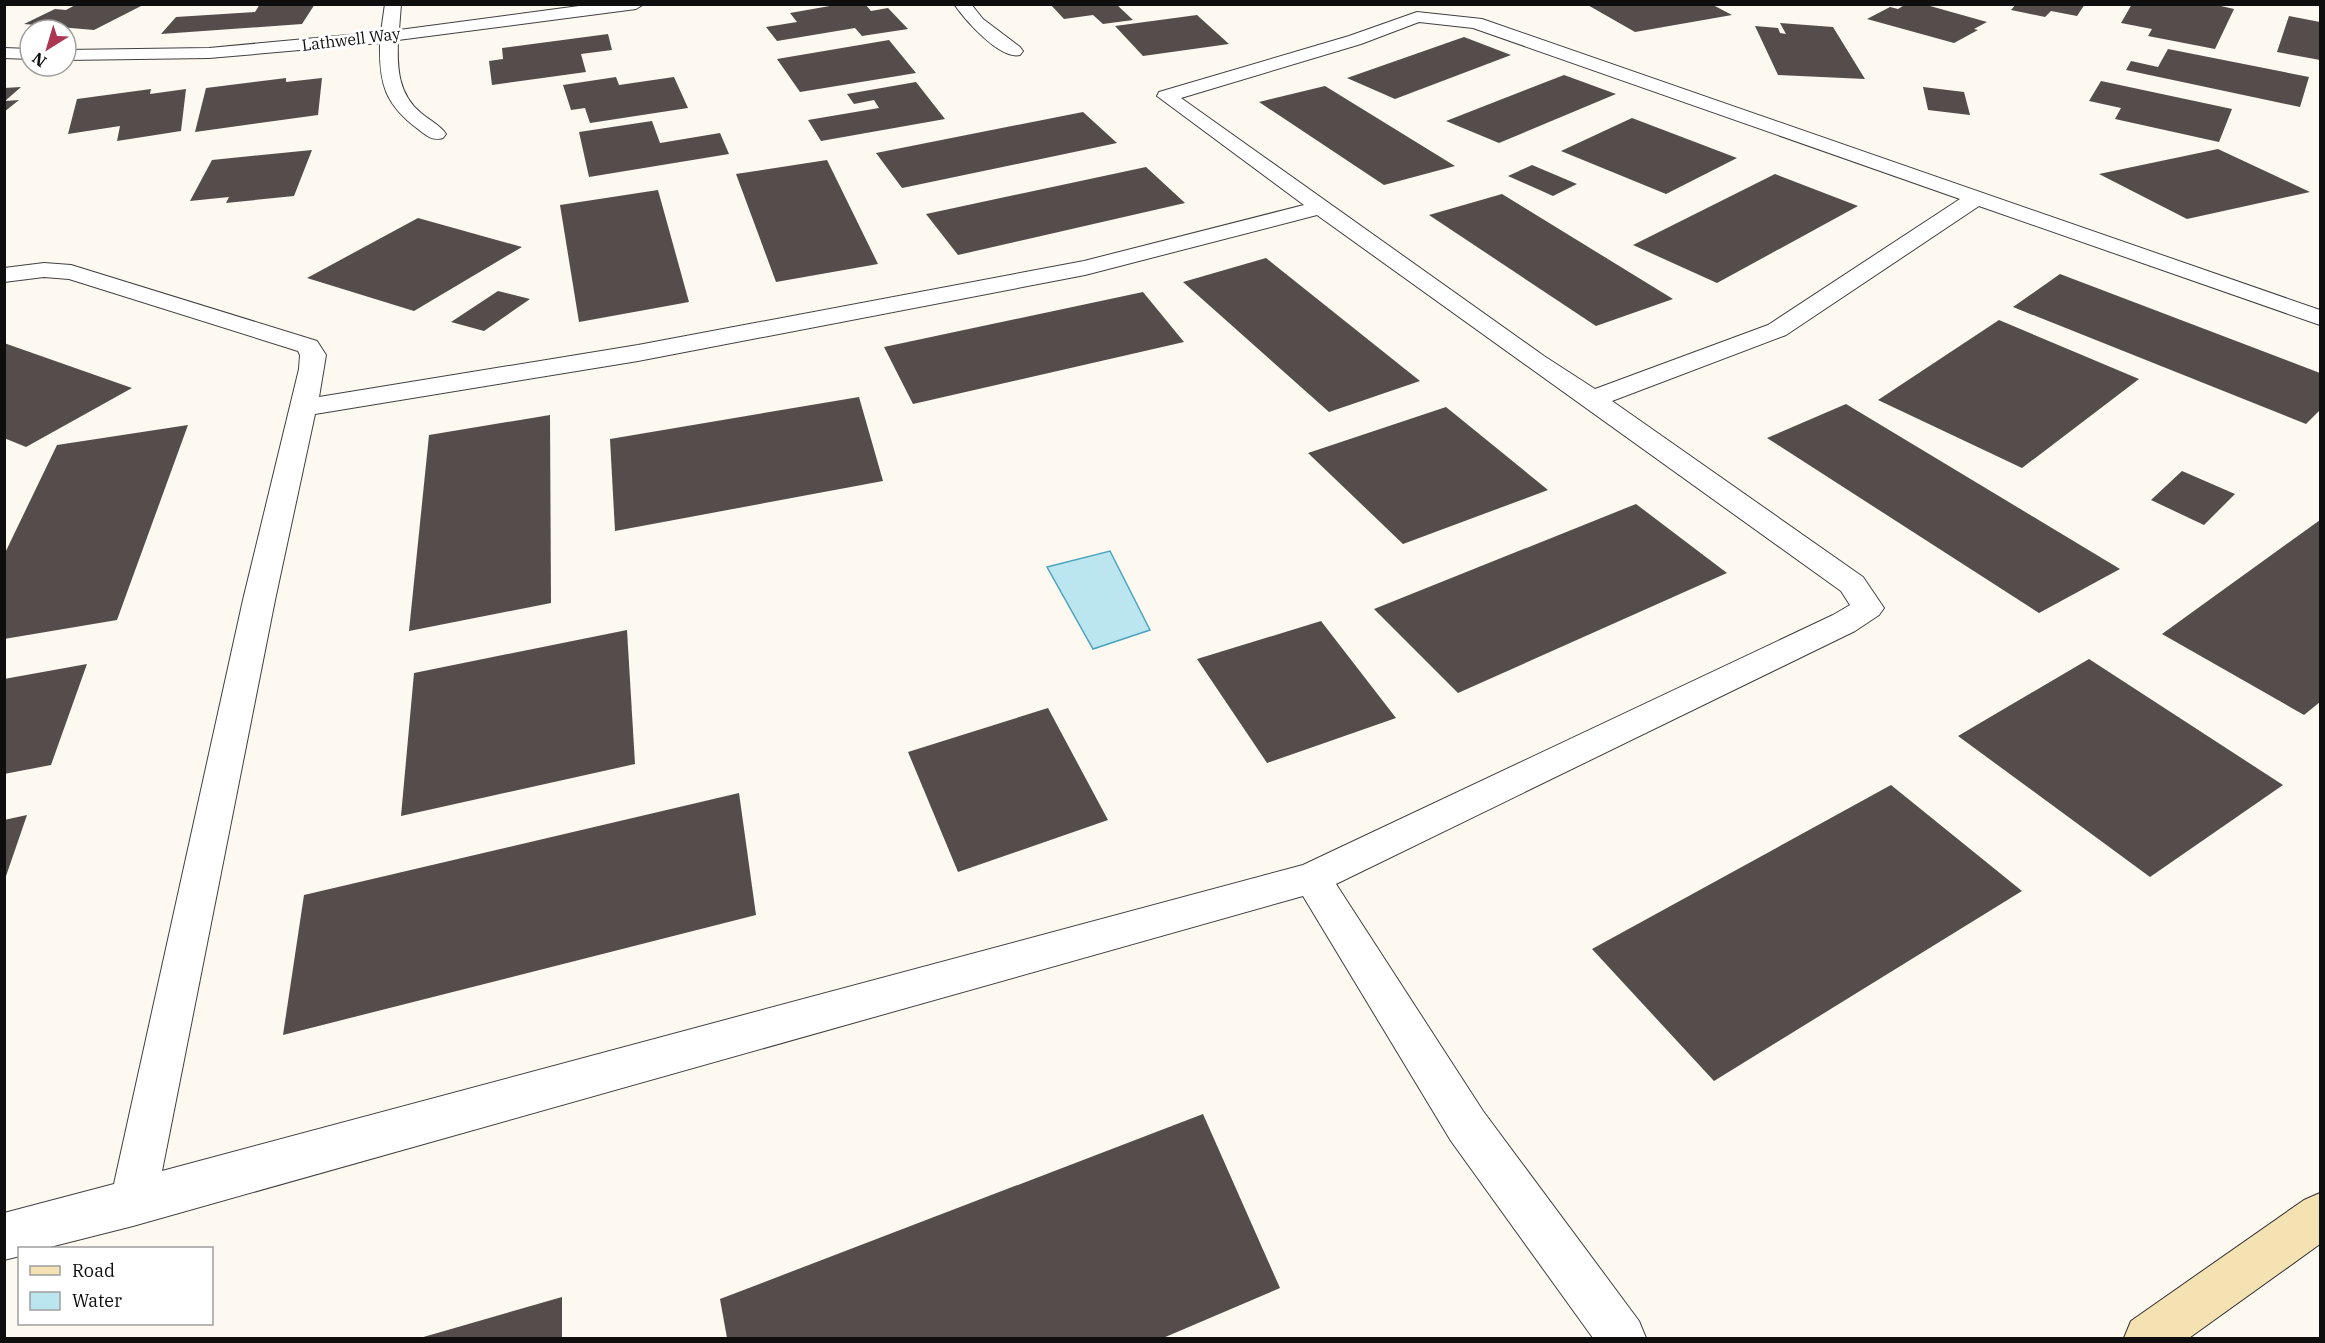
<svg xmlns="http://www.w3.org/2000/svg" width="2325" height="1343" font-family="'IBM Plex Serif',serif">
<rect width="100%" height="100%" fill="#fdf8f0"/>
<polygon fill="#bbe5ef" stroke="#4ba4bd" stroke-width="1.5" points="1110,551 1150,630 1093,649 1047,567"/>
<g fill="#554d4b">
<polygon points="77,4 145,4 94,30 24,24 55,9 66,10"/>
<polygon points="260,4 315,4 302,24 161,34 176,17 255,12"/>
<polygon points="841,4 865,4 871,11 888,8 908,29 862,36 855,28 777,41 766,27 797,22 790,13"/>
<polygon points="1050,4 1116,4 1133,20 1103,24 1093,15 1064,19"/>
<polygon points="1586,4 1711,4 1732,15 1635,32"/>
<polygon points="1906,4 1923,4 1987,22 1974,29 1978,30 1954,43 1867,19 1890,7 1898,9"/>
<polygon points="2016,4 2085,4 2077,16 2051,11 2045,17 2011,10"/>
<polygon points="2132,4 2212,4 2234,9 2215,49 2148,36 2152,29 2121,23"/>
<polygon points="1197,15 1229,44 1143,56 1115,26"/>
<polygon points="2289,16 2320,22 2320,60 2277,52"/>
<polygon points="1780,23 1833,27 1865,79 1778,75 1755,26 1778,28 1780,33 1786,34"/>
<polygon points="608,34 612,50 581,54 586,72 492,85 489,61 503,59 502,48"/>
<polygon points="1464,37 1511,55 1395,99 1347,78"/>
<polygon points="889,40 916,73 800,92 777,59"/>
<polygon points="2168,49 2309,77 2300,107 2126,70 2131,61 2158,67"/>
<polygon points="1564,75 1616,94 1499,143 1446,121"/>
<polygon points="616,77 619,85 674,77 688,108 590,123 585,108 571,110 563,85"/>
<polygon points="286,78 286,82 322,78 318,115 195,132 206,88"/>
<polygon points="2101,81 2232,109 2219,142 2115,119 2121,108 2089,101"/>
<polygon points="916,82 945,119 821,141 808,120 879,108 874,100 854,104 847,94"/>
<polygon points="1325,86 1455,166 1384,185 1259,102"/>
<polygon points="21,87 5,101 19,100 4,112 4,88"/>
<polygon points="1923,87 1964,92 1970,115 1928,110"/>
<polygon points="151,89 150,94 186,89 181,131 117,141 120,126 68,134 77,99"/>
<polygon points="1083,112 1117,143 902,188 876,153"/>
<polygon points="1632,118 1737,158 1666,194 1561,151"/>
<polygon points="652,121 660,143 720,133 729,154 589,177 579,132"/>
<polygon points="2218,149 2310,192 2187,219 2099,174"/>
<polygon points="312,150 294,196 226,203 229,197 190,201 212,160"/>
<polygon points="827,160 878,264 776,282 736,174"/>
<polygon points="1532,165 1577,184 1553,196 1508,176"/>
<polygon points="1146,167 1185,203 958,255 926,214"/>
<polygon points="1775,174 1858,206 1717,283 1633,245"/>
<polygon points="658,190 689,302 579,322 560,205"/>
<polygon points="1502,194 1673,299 1596,326 1429,215"/>
<polygon points="418,218 522,247 414,311 307,278"/>
<polygon points="1266,258 1420,381 1329,412 1183,282"/>
<polygon points="2060,274 2320,373 2320,410 2306,424 2013,307"/>
<polygon points="498,291 530,299 484,331 451,322"/>
<polygon points="1143,292 1184,342 913,404 884,347"/>
<polygon points="1999,320 2139,379 2022,468 1878,400"/>
<polygon points="4,343 132,388 26,447 4,438"/>
<polygon points="859,397 883,481 615,531 610,439"/>
<polygon points="1846,404 2120,569 2039,613 1767,438"/>
<polygon points="1446,407 1548,490 1403,544 1308,453"/>
<polygon points="550,415 551,603 409,631 429,435"/>
<polygon points="188,425 117,620 4,639 4,555 57,445"/>
<polygon points="2182,471 2235,494 2204,525 2151,500"/>
<polygon points="1636,504 1727,573 1458,693 1374,609"/>
<polygon points="2320,520 2320,702 2304,715 2162,634"/>
<polygon points="1321,621 1396,718 1267,763 1197,659"/>
<polygon points="627,630 635,764 401,816 414,673"/>
<polygon points="2089,659 2283,785 2150,877 1958,736"/>
<polygon points="87,664 51,765 4,774 4,679"/>
<polygon points="1048,708 1108,820 958,872 908,752"/>
<polygon points="1891,785 2022,891 1714,1081 1592,949"/>
<polygon points="739,793 756,915 283,1035 304,895"/>
<polygon points="27,815 5,879 4,879 4,820"/>
<polygon points="1203,1114 1280,1288 1163,1338 727,1338 720,1299"/>
<polygon points="562,1297 562,1338 420,1338"/>
</g>
<g fill="none" stroke-linecap="round" stroke-linejoin="round">
<g stroke="#414141" stroke-width="2">
<path id="service" d="M1417 12 1482 19 2320 310V325L1979 206 1786 335 1612 401 1863 577 1884 608 1879 615 1855 631 1336 884 1483 1111 1639 1321 1646 1338H1593L1451 1141 1303 896 133 1226 46 1248H20V1256L4 1260V1213L114 1184 243 600 299 369 300 355 298 351 69 279 44 277 4 282V268L44 263 71 265 317 341 326 355 319 397 638 345 1084 261 1304 205 1157 96 1159 92 1349 36ZM1419 22 1473 28 1960 199 1768 325 1595 389 1544 356 1181 98 1361 44ZM1317 215 1841 591 1850 605 1833 615 1303 865 162 1171 275 600 315 414 638 361 1085 275Z"/>
</g>
<g stroke="#414141" stroke-width="2">
<g id="minor">
<path d="M385 4H401L399 30 594 4H644L636 9 398 40C397 68 398 94 421 113 429 120 440 125 446 134L443 138C432 141 427 136 418 129 385 104 379 84 380 43L209 58 66 60V50L209 48 381 32Z"/>
<path d="M954 4H971L983 19 1020 47 1023 51 1020 55C1000 60 965 20 954 4Z"/>
<polygon points="4,48 30,49 30,59 4,58"/>
</g>
</g>
<g stroke="#303030" stroke-width="2">
<polygon id="secondary" points="2320,1193 2320,1244 2189,1338 2124,1338 2131,1321 2304,1200"/>
</g>
<use href="#service" fill="#fff" fill-rule="evenodd"/>
<use href="#minor" fill="#fff" fill-rule="evenodd"/>
<use href="#secondary" fill="#f5e2b3" fill-rule="evenodd"/>
</g>
<g text-anchor="middle" dominant-baseline="central" stroke-width="6" stroke-linejoin="round" paint-order="stroke">
<g font-size="16" fill="#0e0e0e" stroke="#fff">
<text transform="translate(351 39) rotate(-7)">Lathwell Way</text>
</g>
</g>
<rect width="2325" height="1343" fill="none" stroke="#0e0e0e" stroke-width="12"/>
<rect x="18" y="1247" width="195" height="78" fill="#ffffff" stroke="#9f9f9f" stroke-width="1.5"/>
<rect x="30" y="1266" width="30" height="9" fill="#f5e2b3" stroke="#9f9f9f" stroke-width="1.5"/>
<text x="72" y="1277" font-size="18" fill="#0e0e0e">Road</text>
<rect x="30" y="1292" width="30" height="18" fill="#bbe5ef" stroke="#9f9f9f" stroke-width="1.5"/>
<text x="72" y="1307" font-size="18" fill="#0e0e0e">Water</text>
<g transform="translate(48 48) rotate(217)"><circle r="28" fill="#ffffff" stroke="#9f9f9f" stroke-width="1.5"/>
<path d="M0-4.5L10 22L0 15L-10 22Z" fill="#ad3652"/>
<text y="-9" font-size="16" font-weight="bold" text-anchor="middle" fill="#0e0e0e">N</text>
</g>
</svg>
